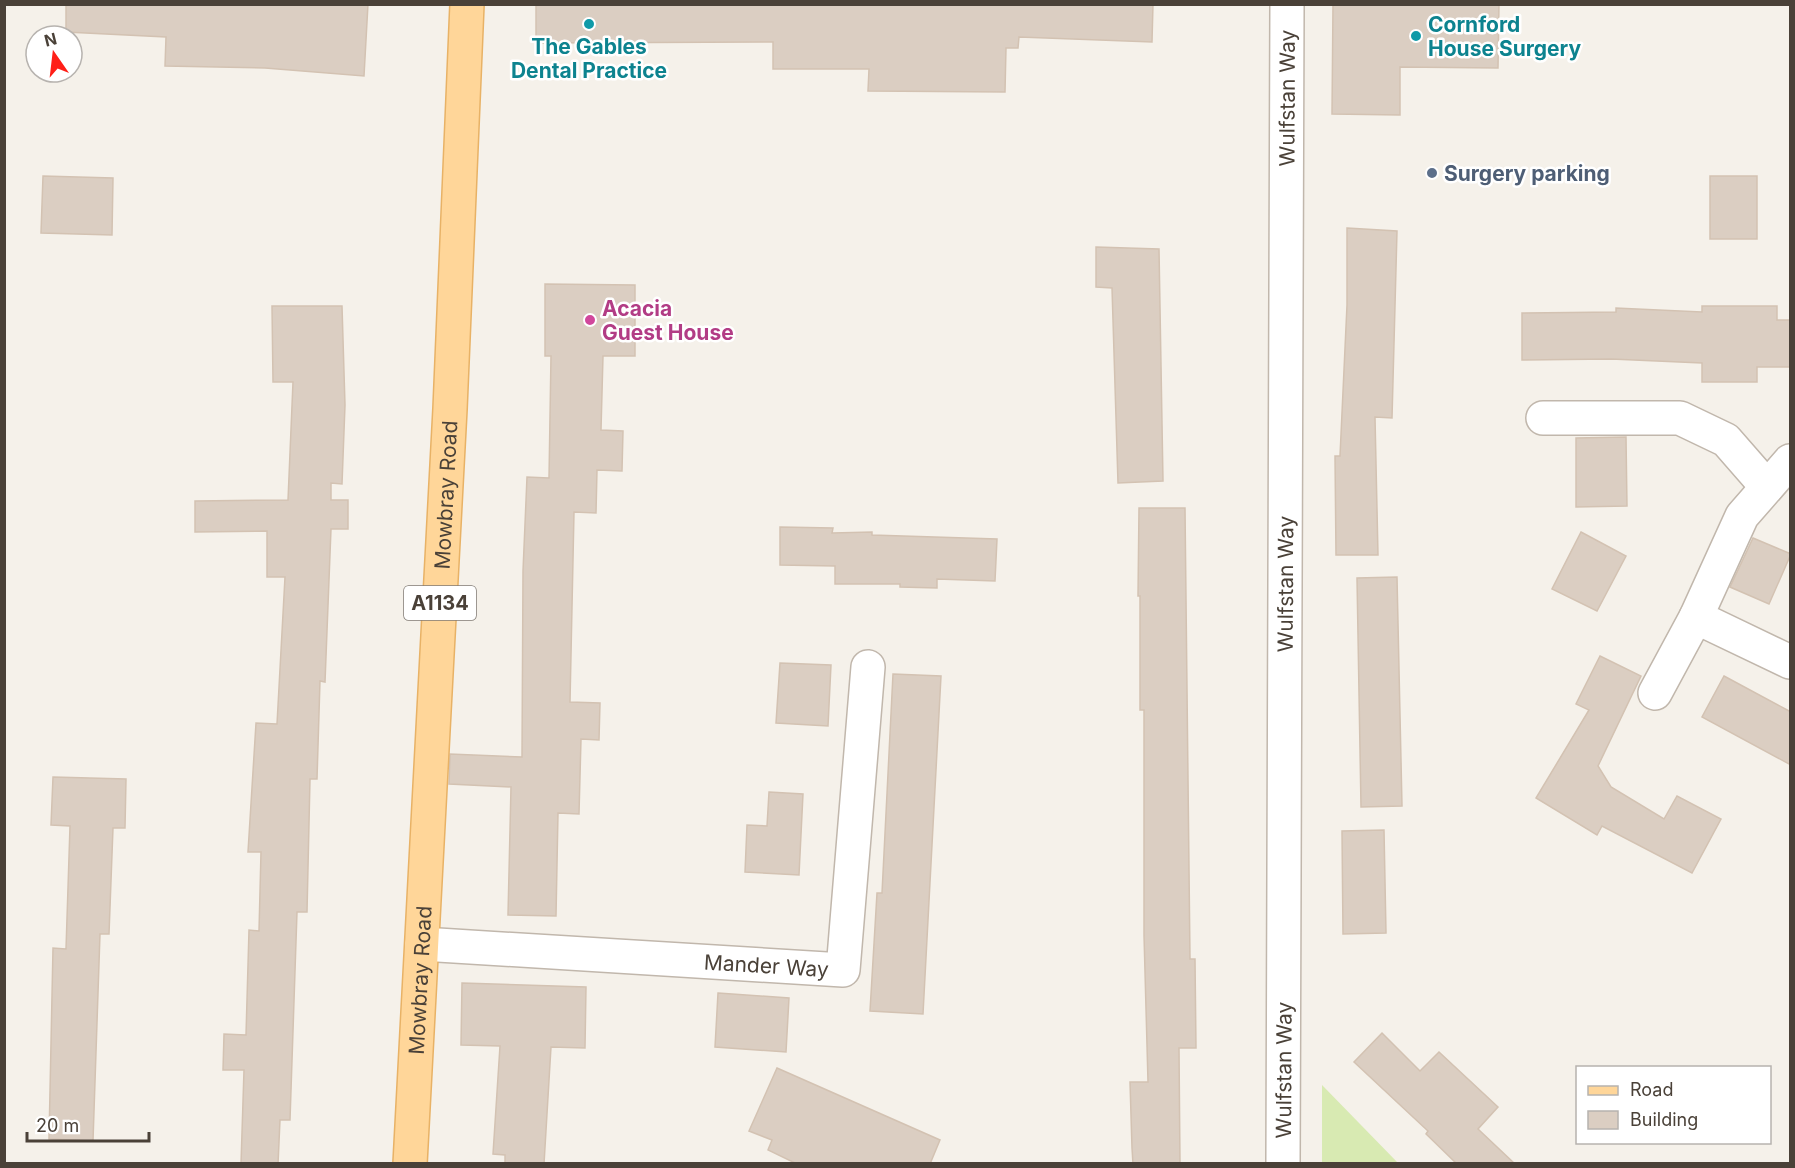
<svg xmlns="http://www.w3.org/2000/svg" width="1795" height="1168" font-family="Inter,sans-serif">
<rect width="100%" height="100%" fill="#f5f1ea"/>
<polygon fill="#d8eab2" points="1322,1085 1398,1163 1322,1163"/>
<g fill="#dbcec2" stroke="#d3c2b2" stroke-width="1.5">
<polygon points="66,4 368,4 364,76 265,68 165,66 166,37 66,32"/>
<polygon points="536,4 1153,4 1152,42 1019,37 1018,48 1006,48 1005,92 868,91 869,69 773,69 773,42 536,43"/>
<polygon points="1333,4 1499,4 1498,68 1400,67 1400,115 1332,114"/>
<polygon points="43,176 113,178 112,235 41,233"/>
<rect x="1710" y="176" width="47" height="63"/>
<polygon points="1347,228 1397,231 1392,418 1375,417 1378,555 1336,555 1335,456 1340,456 1347,305"/>
<polygon points="1096,247 1159,249 1163,481 1118,483 1112,288 1096,287"/>
<polygon points="545,284 635,285 635,356 603,356 601,430 623,431 622,471 597,470 596,513 574,512 570,702 600,703 599,740 581,739 579,814 558,813 556,916 508,915 511,787 449,784 450,754 522,757 523,571 527,477 549,478 551,356 545,356"/>
<polygon points="272,306 342,306 345,405 342,484 331,483 331,500 348,500 348,529 331,529 325,682 320,681 317,779 310,779 307,912 297,912 290,1120 280,1120 278,1164 241,1164 244,1070 223,1070 224,1034 246,1035 249,930 259,931 261,852 248,852 256,723 277,724 285,577 267,577 267,531 195,532 195,501 288,500 293,382 273,382"/>
<polygon points="1702,306 1777,306 1777,320 1791,320 1791,367 1757,367 1757,382 1702,382 1702,363 1611,359 1522,360 1522,313 1616,312 1616,308 1702,312"/>
<polygon points="1626,437 1627,506 1576,507 1576,438"/>
<polygon points="1139,508 1185,508 1190,959 1195,959 1196,1048 1179,1048 1180,1164 1133,1164 1132,1148 1130,1082 1148,1082 1144,935 1144,710 1140,710 1140,596 1138,596"/>
<polygon points="780,527 833,528 832,533 872,532 872,535 997,539 995,581 937,579 937,588 900,587 900,584 835,584 835,566 780,565"/>
<polygon points="1581,532 1626,556 1597,611 1552,589"/>
<polygon points="1753,538 1791,554 1769,604 1730,587"/>
<polygon points="1397,577 1402,806 1361,807 1357,578"/>
<polygon points="1600,656 1641,676 1598,766 1611,787 1664,819 1677,796 1721,819 1692,873 1602,826 1597,835 1536,798 1589,710 1576,704"/>
<polygon points="780,663 831,665 828,726 776,723"/>
<polygon points="893,674 941,676 923,1014 870,1011 877,893 882,893"/>
<polygon points="1724,676 1791,712 1791,765 1702,717"/>
<polygon points="53,777 126,779 125,828 113,828 109,934 100,934 93,1141 49,1139 53,948 66,949 70,826 51,825"/>
<polygon points="769,792 803,794 799,875 745,872 747,825 767,826"/>
<polygon points="1384,830 1386,933 1343,934 1342,831"/>
<polygon points="462,983 586,987 585,1048 551,1047 544,1164 505,1164 505,1155 493,1154 500,1046 461,1045"/>
<polygon points="718,993 789,998 786,1052 715,1047"/>
<polygon points="1382,1033 1420,1071 1439,1052 1498,1107 1478,1129 1515,1164 1457,1164 1426,1134 1428,1131 1354,1062"/>
<polygon points="777,1068 940,1140 930,1164 797,1164 768,1150 772,1140 749,1131"/>
</g>
<g fill="none" stroke-linecap="round" stroke-linejoin="round">
<g stroke="#c1b7ac" stroke-width="36">
<g id="minor">
<polyline points="1543,418 1680,418 1726,440 1767,487"/>
<polyline points="1790,461 1742,516 1696,617 1790,662"/>
<polyline points="1655,693 1696,617"/>
<path id="s1" d="M422 944 843 970 868 667"/>
<path id="s2" d="M1283 1164 1287 4"/>
</g>
</g>
<g stroke="#e8b266" stroke-width="36">
<g id="major">
<path id="s3" d="M410 1164 450 409 467 4"/>
</g>
</g>
<use href="#minor" stroke="#fff" stroke-width="33"/>
<use href="#major" stroke="#ffd699" stroke-width="33"/>
</g>
<g fill="#0f9aa8" stroke="#fff" stroke-width="2">
<circle cx="589" cy="24" r="6"/>
<circle cx="1416" cy="36" r="6"/>
</g>
<circle fill="#5c6f8a" stroke="#fff" stroke-width="2" cx="1432" cy="173" r="6"/>
<circle fill="#d1479c" stroke="#fff" stroke-width="2" cx="590" cy="320" r="6"/>
<g text-anchor="middle" dominant-baseline="central" stroke-width="5" stroke-linejoin="round" paint-order="stroke">
<rect fill="#fff" stroke="#807a74" stroke-width="1.5" x="404" y="586" width="72" height="34" rx="4.5"/>
<g font-size="20" font-weight="bold" fill="#4a4138">
<text x="440" y="603">A1134</text>
</g>
<g font-size="21" font-weight="bold" fill="#0d838f" stroke="#fff" text-anchor="start">
<text x="1428" y="24">Cornford<tspan x="1428" dy="24">House Surgery</tspan></text>
<text x="589" y="46" text-anchor="middle">The Gables<tspan x="589" dy="24">Dental Practice</tspan></text>
</g>
<g font-size="21" fill="#4a4138" stroke="#fff">
<text stroke="none"><textPath href="#s2" startOffset="1066">Wulfstan Way</textPath></text>
<text stroke="none"><textPath href="#s3" startOffset="670">Mowbray Road</textPath></text>
<text stroke="none"><textPath href="#s2" startOffset="580">Wulfstan Way</textPath></text>
<text stroke="none"><textPath href="#s1" startOffset="345">Mander Way</textPath></text>
<text stroke="none"><textPath href="#s3" startOffset="184">Mowbray Road</textPath></text>
<text stroke="none"><textPath href="#s2" startOffset="94">Wulfstan Way</textPath></text>
</g>
<g font-size="21" font-weight="bold" fill="#4e5e75" stroke="#fff" text-anchor="start">
<text x="1444" y="173">Surgery parking</text>
</g>
<g font-size="21" font-weight="bold" fill="#b23c85" stroke="#fff" text-anchor="start">
<text x="602" y="308">Acacia<tspan x="602" dy="24">Guest House</tspan></text>
</g>
</g>
<rect width="1795" height="1168" fill="none" stroke="#4a4138" stroke-width="12"/>
<rect x="1576" y="1066" width="195" height="78" fill="#ffffff" stroke="#b7b3af" stroke-width="1.5"/>
<rect x="1588" y="1086" width="30" height="9" fill="#ffd699" stroke="#b7b3af" stroke-width="1.5"/>
<text x="1630" y="1096" font-size="18" fill="#4a4138">Road</text>
<rect x="1588" y="1111" width="30" height="18" fill="#dbcec2" stroke="#b7b3af" stroke-width="1.5"/>
<text x="1630" y="1126" font-size="18" fill="#4a4138">Building</text>
<g transform="translate(54 54) rotate(346)"><circle r="28" fill="#ffffff" stroke="#b7b3af" stroke-width="1.5"/>
<path d="M0-4.5L10 22L0 15L-10 22Z" fill="#ff1f17"/>
<text y="-9" font-size="16" font-weight="bold" text-anchor="middle" fill="#4a4138">N</text>
</g>
<path d="M27 1132v9h122v-9" fill="none" stroke="#4a4138" stroke-width="3"/>
<text x="36" y="1132" font-size="18" fill="#4a4138" stroke="#ffffff" stroke-width="4.5" paint-order="stroke">20 m</text>
</svg>
